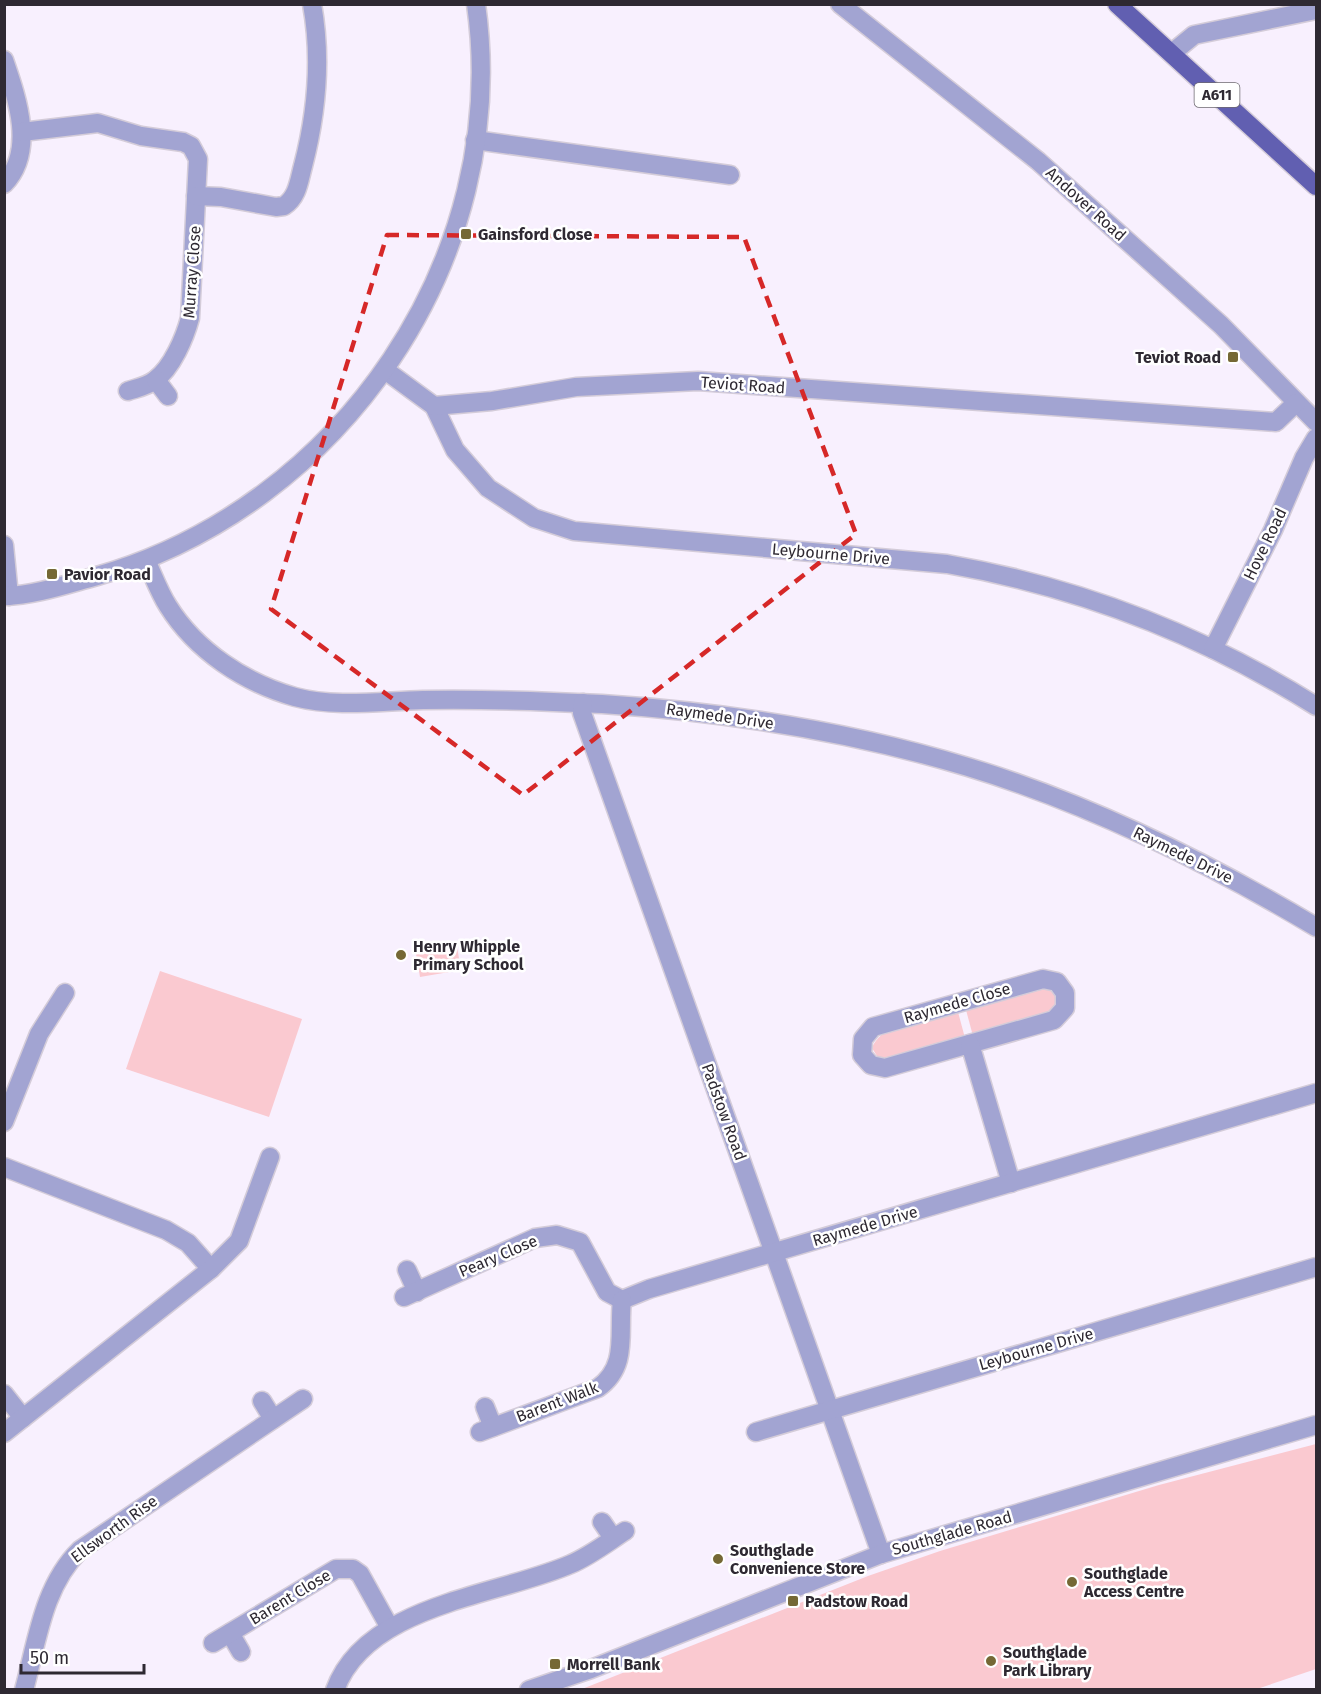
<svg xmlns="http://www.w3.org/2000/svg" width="1321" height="1694" font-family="'Fira Sans',sans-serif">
<rect width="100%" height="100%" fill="#f8f0fe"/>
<g fill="#fac9d0">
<polygon points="456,941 461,970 420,977 415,948"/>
<polygon points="160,971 302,1019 269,1117 126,1069"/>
<polygon points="1050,986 1057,998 1057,1010 1050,1014 973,1036 966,1010"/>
<path d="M958 1012 965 1038 886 1060 877 1056 872 1048C883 1020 931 1019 958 1012Z"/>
<polygon points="1316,1444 1316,1669 1254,1690 582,1689 868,1576 940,1551 1159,1485"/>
</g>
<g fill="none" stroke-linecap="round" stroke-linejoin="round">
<g stroke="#d4ccd9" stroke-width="21">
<g id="minor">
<polyline points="840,4 1038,161 1221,325 1316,422"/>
<polyline points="1172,53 1194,35 1316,10"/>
<path d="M4 60C17 98 36 151 4 184"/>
<path d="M22 132 98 123 141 136 183 142 191 146 198 159 190 318C185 337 172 368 155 380 148 386 137 388 128 391"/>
<polyline points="475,140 730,175"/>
<path d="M196 196 221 197 276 207 284 206C298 197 299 180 303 166 317 112 322 59 312 4"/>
<path d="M385 370 434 406 455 450 488 488 534 518 574 531 947 564C1079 587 1203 635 1316 706"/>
<polyline points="156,380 168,396"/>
<polyline points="434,406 492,401 576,387 698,381 1276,422 1296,403"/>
<polyline points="4,545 9,596"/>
<path d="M146 560C153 575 159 592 168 606 196 651 245 683 295 697 336 708 381 701 423 700 482 699 543 701 602 704 725 712 850 731 968 767 1090 804 1207 862 1316 927"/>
<path d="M4 596C36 595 67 584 97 576 341 506 512 258 476 4"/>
<polyline points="1213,649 1273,530 1304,458 1316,438"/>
<polyline points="583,703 582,713 881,1554"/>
<polygon points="1043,979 1057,982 1065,993 1065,1008 1054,1020 885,1068 871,1065 862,1055 863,1039 873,1027"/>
<polyline points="970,1044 1011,1183"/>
<polyline points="4,1122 39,1034 65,993"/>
<polyline points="4,1167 166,1230 188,1243 211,1269"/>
<polyline points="407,1270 417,1292"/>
<polyline points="404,1297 535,1238 557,1235 580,1242 607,1292 622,1300"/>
<polyline points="622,1300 649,1289 1316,1093"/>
<polyline points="4,1394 23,1418"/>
<polyline points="262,1401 273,1419"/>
<polyline points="485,1407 493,1427"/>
<path d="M480 1432 598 1388C629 1366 618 1333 622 1300"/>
<polyline points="756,1432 1316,1267"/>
<polyline points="4,1433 211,1269 239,1241 270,1157"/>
<polyline points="602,1522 613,1538"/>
<polyline points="230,1633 241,1652"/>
<polyline points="213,1643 336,1569 353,1569 360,1574 390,1628"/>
<path d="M24 1690C37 1642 43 1586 80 1550L303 1399"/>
<path d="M335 1690C366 1604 498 1596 571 1564 590 1556 608 1542 625 1531"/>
<polyline points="529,1690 591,1669 881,1554 1316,1425"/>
</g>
</g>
<g stroke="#d4ccd9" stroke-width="21">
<polyline id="major" points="1117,4 1316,186"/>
</g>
<use href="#minor" stroke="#a2a4d2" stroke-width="18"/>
<use href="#major" stroke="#615fb1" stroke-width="18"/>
</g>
<path fill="none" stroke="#d62828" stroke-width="4.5" stroke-dasharray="12 8" stroke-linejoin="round" d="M387 235 744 237 856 534 523 795 271 609Z"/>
<g fill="#756835" stroke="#fff" stroke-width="2">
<rect x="460" y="228" width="12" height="12" rx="3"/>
<rect x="1227" y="351" width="12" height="12" rx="3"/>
<rect x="46" y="568" width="12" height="12" rx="3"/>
<circle cx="401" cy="955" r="6"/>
<circle cx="718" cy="1559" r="6"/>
<circle cx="1072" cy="1582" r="6"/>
<rect x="787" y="1595" width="12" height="12" rx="3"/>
<circle cx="991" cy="1661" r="6"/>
<rect x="549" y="1658" width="12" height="12" rx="3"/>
</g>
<g text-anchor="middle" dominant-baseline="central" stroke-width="5" stroke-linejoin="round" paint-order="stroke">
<rect fill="#fff" stroke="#6d6970" stroke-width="1.5" x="1194.5" y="83" width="45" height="24" rx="4.5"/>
<g font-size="15" font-weight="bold" fill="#2e2932">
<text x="1217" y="95">A611</text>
</g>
<g font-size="16" fill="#2e2932" stroke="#fff">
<text transform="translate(1086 204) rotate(42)">Andover Road</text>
<text transform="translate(192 272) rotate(-86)">Murray Close</text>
<text transform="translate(743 385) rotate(4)">Teviot Road</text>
<text transform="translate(1265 544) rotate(-64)">Hove Road</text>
<text transform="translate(831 554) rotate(5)">Leybourne Drive</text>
<text transform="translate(720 716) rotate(8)">Raymede Drive</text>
<text transform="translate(1183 855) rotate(26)">Raymede Drive</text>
<text transform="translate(957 1003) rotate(-16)">Raymede Close</text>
<text transform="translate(724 1112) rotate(70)">Padstow Road</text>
<text transform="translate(865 1226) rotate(-16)">Raymede Drive</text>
<text transform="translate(498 1256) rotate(-23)">Peary Close</text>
<text transform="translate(1036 1349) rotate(-16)">Leybourne Drive</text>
<text transform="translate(557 1402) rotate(-21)">Barent Walk</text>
<text transform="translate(114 1529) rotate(-36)">Ellsworth Rise</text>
<text transform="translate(952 1533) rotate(-16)">Southglade Road</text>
<text transform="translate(290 1597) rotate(-31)">Barent Close</text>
</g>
<g font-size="16" font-weight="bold" fill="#2e2932" stroke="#fff" text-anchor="start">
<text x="478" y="234">Gainsford Close</text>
<text x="1221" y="357" text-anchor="end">Teviot Road</text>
<text x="64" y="574">Pavior Road</text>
<text x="413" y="946">Henry Whipple<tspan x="413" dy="18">Primary School</tspan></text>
<text x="730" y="1550">Southglade<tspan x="730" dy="18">Convenience Store</tspan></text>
<text x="1084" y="1573">Southglade<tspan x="1084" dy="18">Access Centre</tspan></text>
<text x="805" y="1601">Padstow Road</text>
<text x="1003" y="1652">Southglade<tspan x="1003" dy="18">Park Library</tspan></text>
<text x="567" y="1664">Morrell Bank</text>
</g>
</g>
<rect width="1321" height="1694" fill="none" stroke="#2e2932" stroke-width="12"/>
<path d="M21 1664v9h123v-9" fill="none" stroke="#2e2932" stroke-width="3"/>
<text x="30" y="1664" font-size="18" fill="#2e2932" stroke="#ffffff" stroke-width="4.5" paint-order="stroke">50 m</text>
</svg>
